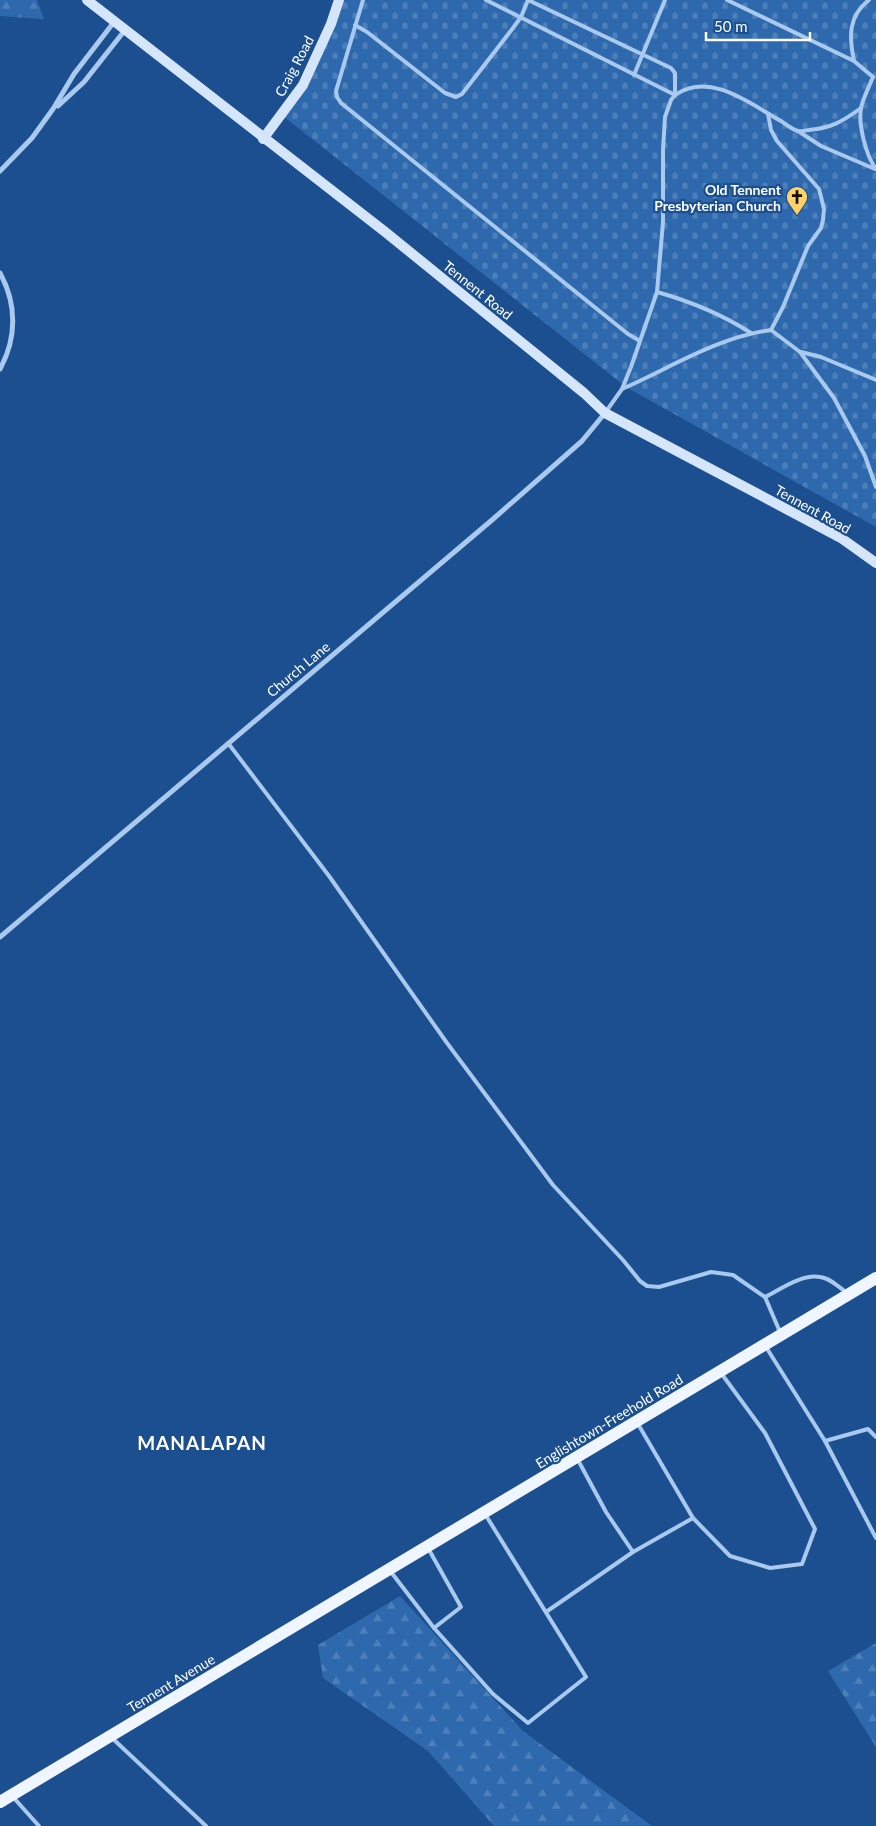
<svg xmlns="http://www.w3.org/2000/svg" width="876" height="1826" font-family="Lato,sans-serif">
<defs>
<pattern id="forest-firs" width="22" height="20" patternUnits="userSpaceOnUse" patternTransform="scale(1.25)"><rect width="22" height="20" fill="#2e69ad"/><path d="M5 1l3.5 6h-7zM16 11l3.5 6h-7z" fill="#4d80b9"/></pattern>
<pattern id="cemetery-stones" width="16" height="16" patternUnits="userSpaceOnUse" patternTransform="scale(1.25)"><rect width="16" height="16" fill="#2e69ad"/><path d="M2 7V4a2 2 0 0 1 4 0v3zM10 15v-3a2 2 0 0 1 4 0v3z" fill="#4d80b9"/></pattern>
</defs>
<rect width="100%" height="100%" fill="#1b4f8f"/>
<g fill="url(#forest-firs)">
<polygon points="0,0 37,0 44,19 0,16"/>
<polygon points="400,1596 523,1731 652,1826 494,1826 428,1751 323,1678 318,1645"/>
<polygon points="876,1643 876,1747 828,1671"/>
</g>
<polygon fill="url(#cemetery-stones)" points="334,0 876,0 876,527 626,387 278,112 309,72"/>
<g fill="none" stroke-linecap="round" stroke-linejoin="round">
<g stroke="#a9c9ee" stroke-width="4">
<polyline points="363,0 336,91 337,97 341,103 628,334 640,341"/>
<path d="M486 0 675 95C711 71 750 104 781 121 786 124 792 130 798 131 801 132 806 130 809 130 832 128 843 121 861 108"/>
<polyline points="528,0 671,68 675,73 675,95 671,100 665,117 663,150 663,222 657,292 631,367 622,389 605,413"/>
<path d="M727 0 854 61 873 77C869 87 863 98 861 108 858 124 866 156 876 169"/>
<polyline points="355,25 367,32 445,93 456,97 462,94 513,28 521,17 528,0"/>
<path d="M854 61C849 37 848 16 869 0"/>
<polyline points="634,75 665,0"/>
<polyline points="768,114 771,130 777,141 819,189 824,209 823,220 821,228 808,246 783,307 771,330"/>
<polyline points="798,131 821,146 875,169"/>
<path d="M657 292C689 301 723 315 751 333"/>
<polyline points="801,352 821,357 876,380"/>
<path d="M622 389C670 368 718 337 771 330L800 352 834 398 865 456 876 487"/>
<polyline points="228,743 329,876 447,1043 553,1185 623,1260 640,1281 647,1286 659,1287 711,1272 733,1275 765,1297 780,1332"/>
<path d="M765 1297C781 1289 801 1274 820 1277 830 1278 839 1287 847 1293"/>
<polyline points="766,1347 825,1441 876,1538"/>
<polyline points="825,1441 868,1429 876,1437"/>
<polyline points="693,1518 730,1556 770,1568 802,1564 815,1529 765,1433 721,1373"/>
<polyline points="428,1548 461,1607 434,1628"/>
<polyline points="633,1552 693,1518 638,1424"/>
<polyline points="391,1572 434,1628 493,1694 528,1723 586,1677 485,1514"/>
<polyline points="546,1612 633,1552 606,1512 578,1460"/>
<polyline points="112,1738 206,1826"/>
<polyline points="13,1797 39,1826"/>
</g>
<g stroke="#a9c9ee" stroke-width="5">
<polyline points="58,106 84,82 125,30"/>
<polyline points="0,171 32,138 53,109 74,74 114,22"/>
<path d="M0 273C17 304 17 338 0 369"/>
<polyline points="0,937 492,520 582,441 605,413"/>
</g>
<g stroke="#d6e6fa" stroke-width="10">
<polyline points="87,0 384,231 584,393 605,413 841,538 876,563"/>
<polyline points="263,139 303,85 331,24 339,0"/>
</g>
<polyline stroke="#f0f6ff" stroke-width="12" points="0,1802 876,1278"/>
</g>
<defs>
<g id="church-pin" transform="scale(1.125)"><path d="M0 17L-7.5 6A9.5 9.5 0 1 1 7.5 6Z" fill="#ffd166" stroke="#1b4f8f"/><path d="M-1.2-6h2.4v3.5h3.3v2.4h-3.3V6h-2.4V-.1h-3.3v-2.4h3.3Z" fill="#111"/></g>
</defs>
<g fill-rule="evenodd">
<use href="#church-pin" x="797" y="197"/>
</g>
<g text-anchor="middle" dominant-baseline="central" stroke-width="4.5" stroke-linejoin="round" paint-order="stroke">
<g font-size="14" fill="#fff" stroke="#1b4f8f">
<text transform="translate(294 66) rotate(-62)">Craig Road</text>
<text transform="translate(478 290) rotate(39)">Tennent Road</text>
<text transform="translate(813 509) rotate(29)">Tennent Road</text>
<text transform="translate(298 669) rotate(-40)">Church Lane</text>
<text transform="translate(609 1421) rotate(-31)">Englishtown-Freehold Road</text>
<text transform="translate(171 1683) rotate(-31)">Tennent Avenue</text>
</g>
<g font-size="14" font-weight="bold" fill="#fff" stroke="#1b4f8f" text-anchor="end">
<text x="781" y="189">Old Tennent<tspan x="781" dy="16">Presbyterian Church</tspan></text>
</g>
<g font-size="19" font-weight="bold" letter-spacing="1" fill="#fff" stroke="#1b4f8f">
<text x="202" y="1442">MANALAPAN</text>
</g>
</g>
<path d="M706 32v8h104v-8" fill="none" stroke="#ffffff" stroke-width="2.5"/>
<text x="714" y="32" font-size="15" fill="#ffffff" stroke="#1b4f8f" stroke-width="4" paint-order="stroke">50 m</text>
</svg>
